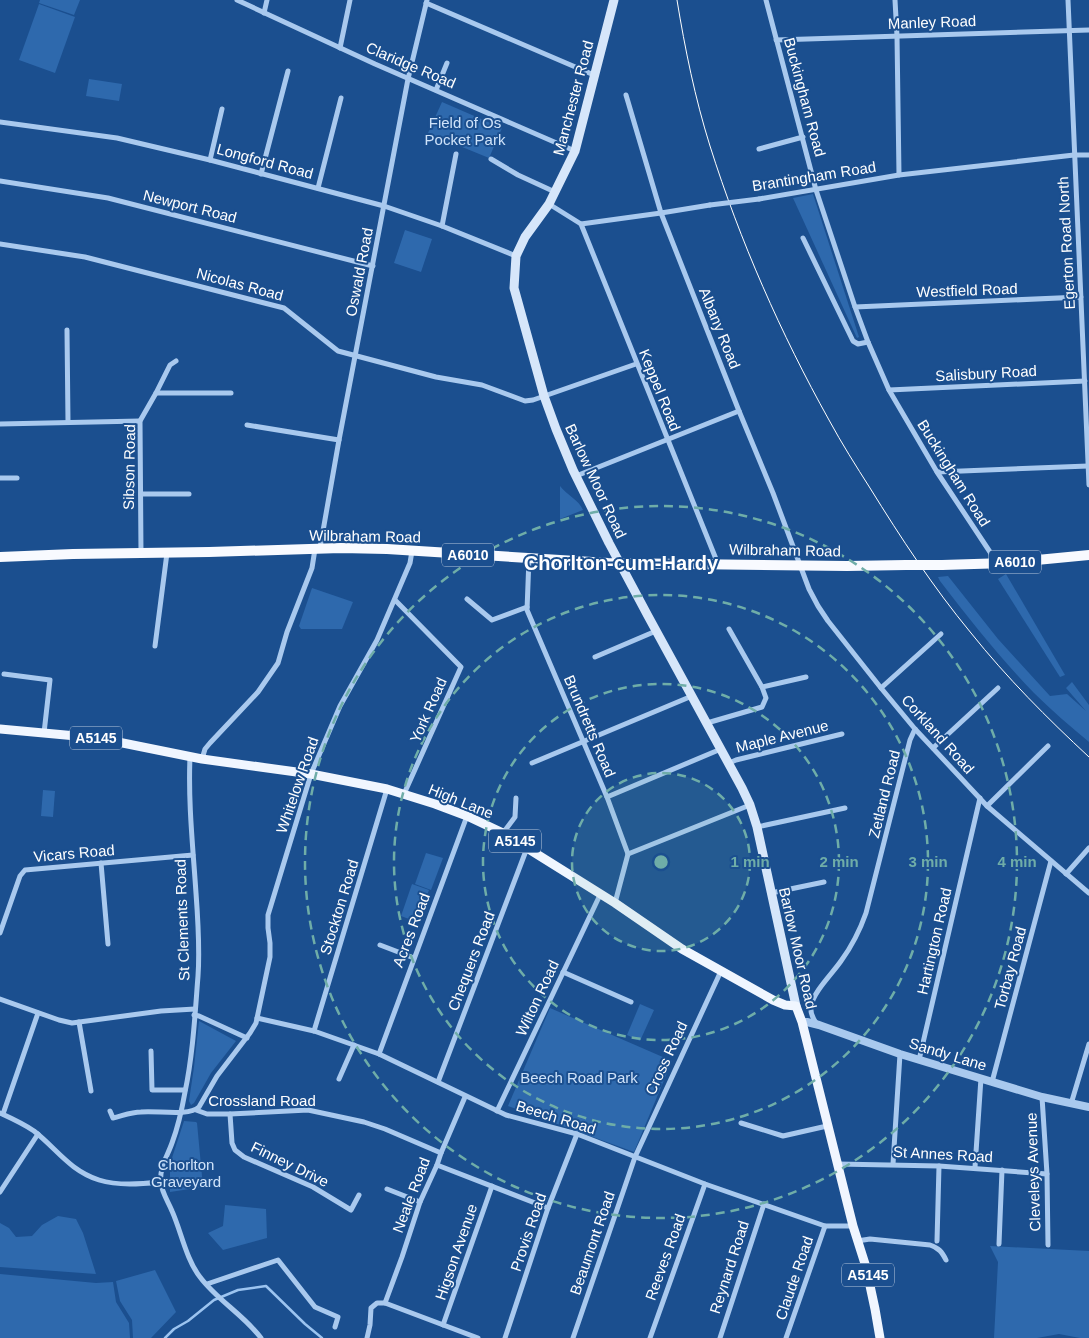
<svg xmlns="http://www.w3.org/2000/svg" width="1089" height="1338" font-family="Arial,sans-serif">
<rect width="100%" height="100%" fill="#1b4f8f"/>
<g fill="#2e69ad">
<polygon points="40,0 80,0 74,15 39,3"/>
<polygon points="39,4 75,17 55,73 19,60"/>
<polygon points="89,79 122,84 119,101 86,96"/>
<polygon points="442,102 502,128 489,158 428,133"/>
<polygon points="813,194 859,337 857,338 793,198"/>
<polygon points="405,230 432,239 421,272 394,263"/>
<path d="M560 486C567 495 579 500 583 510L560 519Z"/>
<polygon points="1006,574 1065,675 1060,677 998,579"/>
<path d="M948 576 998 639 1050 696 1067 694 1086 711 1066 688 1072 682 1089 705V742C1070 726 1051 710 1034 693 1000 658 970 620 940 581L938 577Z"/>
<polygon points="312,588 353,602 342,629 301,629 299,626"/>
<polygon points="43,790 55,791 53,817 41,816"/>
<polygon points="426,853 443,858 431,890 415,884"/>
<polygon points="412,884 429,890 417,922 401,916"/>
<polygon points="640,1004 654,1010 640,1041 627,1035"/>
<polygon points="550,1008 672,1061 634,1152 508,1106"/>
<polygon points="199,1021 236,1041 211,1073 194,1103 191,1105 189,1101 194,1067"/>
<polygon points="184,1121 196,1122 197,1123 203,1187 170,1192 170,1164"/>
<polygon points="225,1205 266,1209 267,1238 223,1250 208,1233 223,1226"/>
<polygon points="58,1216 76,1219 83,1233 96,1274 0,1267 0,1223 9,1228 16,1237 32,1236 42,1225"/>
<polygon points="990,1246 1089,1251 1089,1338 1080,1338 1059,1334 1037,1338 994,1338 998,1262"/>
<polygon points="155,1270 176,1312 151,1338 133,1338 132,1320 120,1301 116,1281"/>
<polygon points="0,1274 96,1283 113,1282 116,1302 129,1323 130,1338 0,1338"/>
</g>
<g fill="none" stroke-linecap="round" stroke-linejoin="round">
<polyline stroke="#9cc4f0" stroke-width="2.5" points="165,1338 174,1329 188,1321 214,1300 238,1290 266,1286 305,1324 322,1338"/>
<g stroke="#a9c9ee" stroke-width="5">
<polyline points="237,0 375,64 575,151"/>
<polyline points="766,0 816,190 855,307 868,342 889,390 937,472 990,552 993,558 993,563"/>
<polyline points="895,0 897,36 899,175"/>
<polyline points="1068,0 1089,485"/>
<polyline points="426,3 594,75"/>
<polyline points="264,13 267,0"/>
<polyline points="776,40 1089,30"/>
<polyline points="340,48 350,0"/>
<polyline points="436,90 447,63"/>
<polyline points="626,95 661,213 739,411 773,493 809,589 818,606 828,621 881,688 915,729 987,806 1089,893"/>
<polyline points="0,122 117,138 210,160 384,206 442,226 516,256"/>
<polyline points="759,149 803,137"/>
<polyline points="491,159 518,175 555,192"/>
<polyline points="210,160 222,109"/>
<polyline points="261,174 288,71"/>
<polyline points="0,181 108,198 373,266"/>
<polyline points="318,188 341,98"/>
<polyline points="759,199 899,175 1074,155 1089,155"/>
<polyline points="549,204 581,224 661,213 710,205"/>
<polyline points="581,224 718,564"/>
<polyline points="442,226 456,154"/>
<polyline points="803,238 853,341 858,344 868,342"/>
<polyline points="0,244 85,257 284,308 338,351 436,377 482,385 525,401 533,400 636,364"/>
<polyline points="855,307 1081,297"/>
<polyline points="67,330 68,422"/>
<polyline points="889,390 1085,381"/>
<polyline points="156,393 231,393"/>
<polyline points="0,424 140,421"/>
<polyline points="247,425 339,440"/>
<polyline points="937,472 1088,466"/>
<polyline points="576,476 739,411"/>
<polyline points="0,478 17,478"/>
<polyline points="141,494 189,494"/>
<polyline points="320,548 339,440 408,79 427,0"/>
<polyline points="141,553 140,421 156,393 170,365 176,361"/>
<polyline points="529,558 527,610 607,797 628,854 615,903"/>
<polyline points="467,599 492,620 527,607"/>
<polyline points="395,600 461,667 404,794"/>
<polyline points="155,646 167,553"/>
<polyline points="595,657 656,631"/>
<polyline points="4,674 50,680 44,733"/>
<polyline points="762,687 806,677"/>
<polyline points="881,688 941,634"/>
<polyline points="707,723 762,707 766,698 762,687 729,629"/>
<polyline points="933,748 998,688"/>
<path d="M190 757C188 802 193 848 196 893 198 920 200 948 198 976 195 1014 193 1054 185 1092 182 1109 178 1127 172 1143 167 1157 159 1168 161 1183 162 1193 168 1201 172 1211 181 1231 186 1259 200 1277 217 1300 244 1315 261 1338"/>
<polyline points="202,759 205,749 210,743 258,692 278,663 287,632 312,568 315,549"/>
<polyline points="532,763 692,696"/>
<polyline points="729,763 736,760 842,734"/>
<polyline points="607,797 721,749"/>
<polyline points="987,806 1048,746"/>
<polyline points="757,827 845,808"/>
<polyline points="503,833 515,817 516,798"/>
<polyline points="628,854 750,805"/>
<polyline points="101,863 108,944"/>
<polyline points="1066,874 1089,848"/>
<polyline points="771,893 824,882"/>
<polyline points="0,933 20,876 25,870 193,855"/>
<polyline points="380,945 414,958"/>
<polyline points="563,972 631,1002"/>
<polyline points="0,999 59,1020 72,1023 161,1011 195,1009"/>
<polyline points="194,1015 199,1016 247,1038"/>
<polyline points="257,1018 314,1031 379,1054 506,1115 577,1134 705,1184 825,1226 853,1226"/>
<polyline points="79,1022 91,1091"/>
<path d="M817 1024C813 1019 810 1013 811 1006 814 991 832 974 841 961 852 946 860 930 866 913L910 740 915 729"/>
<polyline points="314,1031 387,789"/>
<polyline points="151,1051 152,1090 185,1090"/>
<polyline points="379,1054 467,816"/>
<polyline points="919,1060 980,798"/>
<polyline points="339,1079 354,1045"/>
<polyline points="438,1082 527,848"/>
<polyline points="992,1082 1051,861"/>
<polyline points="1042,1097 1047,1174 1048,1245"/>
<polyline points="1071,1104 1089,1044"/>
<polyline points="196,1110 207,1114 230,1114 308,1110 364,1122 385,1129 441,1153"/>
<path d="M110 1111 113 1118C122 1116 131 1112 141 1112 156 1110 188 1117 199 1107L217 1076 250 1033 256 1023 270 957V943L268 928V915L311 774 340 706 377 640 410 563 412 551"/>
<polyline points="497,1111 600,895"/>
<path d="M0 1113C11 1118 24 1124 34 1131 57 1149 69 1170 99 1180 118 1186 141 1184 161 1182"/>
<polyline points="3,1114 38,1013"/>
<polyline points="230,1114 232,1143 235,1150 244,1157 313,1187 351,1210 359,1195"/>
<polyline points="741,1123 783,1136 827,1126"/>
<polyline points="838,1164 939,1166 1047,1174"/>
<polyline points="893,1164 900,1054"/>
<polyline points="437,1165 548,1208"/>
<polyline points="975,1167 981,1078"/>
<polyline points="387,1189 420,1202"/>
<polyline points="0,1192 38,1134"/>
<path d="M857 1241 870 1239 930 1245C939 1248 942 1252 946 1260"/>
<polyline points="937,1241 939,1166"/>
<polyline points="999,1244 1002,1170"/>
<polyline points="207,1284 278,1260 315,1307 338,1317 335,1327"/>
<polyline points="385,1303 402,1257 420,1202 437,1165 441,1153 465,1097"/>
<polyline points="443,1325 492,1186"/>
<polyline points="367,1338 370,1325 371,1308 377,1303 385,1303 478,1338"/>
<polyline points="505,1338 548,1208 577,1134"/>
<polyline points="573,1338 635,1157 721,971"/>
<polyline points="650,1338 705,1184"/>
<polyline points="720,1338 764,1204"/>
<polyline points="786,1338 825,1226"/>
</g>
<polyline stroke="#a9c9ee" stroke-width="8" points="802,1022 807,1022 819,1025 900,1054 1042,1097 1089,1107"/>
<polyline stroke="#d6e6fa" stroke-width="9" points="614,0 575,151 549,204 525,237 516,256 514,288 544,396 556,429 573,470 609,543 648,616 742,788 750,805 757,827 796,1006"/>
<polyline stroke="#f0f6ff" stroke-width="9" points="0,729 98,738 202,759 311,774 387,789 435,804 467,816 503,833 615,903 682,949 773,1000 785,1005 796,1006 802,1022 853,1226 866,1267 875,1309 880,1338"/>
<g stroke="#f8faff" stroke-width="10">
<polyline points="0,557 73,554 209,552 341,548 387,549 608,563 847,566 906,565"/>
<polyline points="942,565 1006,563 1089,555"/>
</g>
<path stroke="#fff" stroke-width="1" d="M677 0C685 49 695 98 710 146 740 241 781 334 829 420 842 444 856 466 870 488 901 538 933 587 971 633 1007 678 1047 718 1089 757"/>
<polyline stroke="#a9c9ee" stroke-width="5" points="710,205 759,199"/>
<polyline stroke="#f8faff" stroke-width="10" points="906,565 942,565"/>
</g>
<circle cx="661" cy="862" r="89" fill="#6fada8" fill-opacity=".12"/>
<g fill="none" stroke="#6fada8" stroke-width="2.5" stroke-dasharray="9 6">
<circle cx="661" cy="862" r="89"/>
<circle cx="661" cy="862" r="178"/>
<circle cx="661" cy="862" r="267"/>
<circle cx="661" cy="862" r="356"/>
</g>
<g text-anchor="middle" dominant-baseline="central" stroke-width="4" stroke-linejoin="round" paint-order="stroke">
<g fill="#1b4f8f" stroke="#bbcadd" stroke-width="1">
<rect x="442" y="543.5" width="52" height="23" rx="4"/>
<rect x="989" y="550.5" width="52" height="23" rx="4"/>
<rect x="70" y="726.5" width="52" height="23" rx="4"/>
<rect x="489" y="829.5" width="52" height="23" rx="4"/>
<rect x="842" y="1263.5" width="52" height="23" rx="4"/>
</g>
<g font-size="14" font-weight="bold" fill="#fff">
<text x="468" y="555">A6010</text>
<text x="1015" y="562">A6010</text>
<text x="96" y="738">A5145</text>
<text x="515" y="841">A5145</text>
<text x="868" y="1275">A5145</text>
</g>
<g font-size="15" fill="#fff" stroke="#1b4f8f">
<text transform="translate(932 22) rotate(-2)">Manley Road</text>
<text transform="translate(411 65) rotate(23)">Claridge Road</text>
<text transform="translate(805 97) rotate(75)">Buckingham Road</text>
<text transform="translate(573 98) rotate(-75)">Manchester Road</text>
<text transform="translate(265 161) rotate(15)">Longford Road</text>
<text transform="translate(814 176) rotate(-9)">Brantingham Road</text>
<text transform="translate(190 206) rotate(14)">Newport Road</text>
<text transform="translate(1066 243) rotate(-93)">Egerton Road North</text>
<text transform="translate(359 272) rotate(-79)">Oswald Road</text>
<text transform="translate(240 284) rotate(15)">Nicolas Road</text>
<text transform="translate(967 290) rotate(-2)">Westfield Road</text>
<text transform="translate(720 328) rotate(68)">Albany Road</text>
<text transform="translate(986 373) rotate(-3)">Salisbury Road</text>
<text transform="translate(660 390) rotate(68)">Keppel Road</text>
<text transform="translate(129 467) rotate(-89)">Sibson Road</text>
<text transform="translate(954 473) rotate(58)">Buckingham Road</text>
<text transform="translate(596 481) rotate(65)">Barlow Moor Road</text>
<text transform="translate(365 536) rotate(1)">Wilbraham Road</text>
<text transform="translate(785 550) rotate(1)">Wilbraham Road</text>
<text transform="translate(428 710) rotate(-66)">York Road</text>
<text transform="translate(590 726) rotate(67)">Brundretts Road</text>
<text transform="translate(938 734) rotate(48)">Corkland Road</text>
<text transform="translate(782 736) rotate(-14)">Maple Avenue</text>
<text transform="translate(297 785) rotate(-71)">Whitelow Road</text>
<text transform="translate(884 794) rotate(-76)">Zetland Road</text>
<text transform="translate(461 801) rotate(22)">High Lane</text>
<text transform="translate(74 853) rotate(-5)">Vicars Road</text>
<text transform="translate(339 907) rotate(-73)">Stockton Road</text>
<text transform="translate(182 920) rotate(-92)">St Clements Road</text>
<text transform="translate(411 930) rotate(-69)">Acres Road</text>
<text transform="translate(934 941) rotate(-77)">Hartington Road</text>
<text transform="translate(798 948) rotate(77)">Barlow Moor Road</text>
<text transform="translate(471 961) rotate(-69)">Chequers Road</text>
<text transform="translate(1010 968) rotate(-75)">Torbay Road</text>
<text transform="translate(537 998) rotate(-65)">Wilton Road</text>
<text transform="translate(948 1054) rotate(17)">Sandy Lane</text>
<text transform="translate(666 1058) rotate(-65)">Cross Road</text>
<text x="262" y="1100">Crossland Road</text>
<text transform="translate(556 1117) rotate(17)">Beech Road</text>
<text transform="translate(943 1154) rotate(3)">St Annes Road</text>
<text transform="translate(290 1164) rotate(26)">Finney Drive</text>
<text transform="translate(1033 1172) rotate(-92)">Cleveleys Avenue</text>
<text transform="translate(411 1195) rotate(-69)">Neale Road</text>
<text transform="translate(528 1232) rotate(-71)">Provis Road</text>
<text transform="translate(592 1243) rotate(-71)">Beaumont Road</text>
<text transform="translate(456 1252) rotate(-71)">Higson Avenue</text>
<text transform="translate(665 1257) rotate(-70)">Reeves Road</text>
<text transform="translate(729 1267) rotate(-72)">Reynard Road</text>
<text transform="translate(794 1278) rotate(-71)">Claude Road</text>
</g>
<g font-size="15" fill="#cfe3fa" stroke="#1b4f8f">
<text x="465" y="122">Field of Os<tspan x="465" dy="17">Pocket Park</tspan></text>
<text x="579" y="1077">Beech Road Park</text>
<text x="186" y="1164">Chorlton<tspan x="186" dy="17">Graveyard</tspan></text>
</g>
<g font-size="20" font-weight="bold" fill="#fff" stroke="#1b4f8f">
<text x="621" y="563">Chorlton-cum-Hardy</text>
</g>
</g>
<circle cx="661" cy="862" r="8" fill="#6fada8" stroke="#1b4f8f" stroke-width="2.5"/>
<g font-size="15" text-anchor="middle" font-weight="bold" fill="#6fada8" stroke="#1b4f8f" stroke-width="4" stroke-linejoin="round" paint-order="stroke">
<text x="750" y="867">1 min</text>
<text x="839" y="867">2 min</text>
<text x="928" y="867">3 min</text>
<text x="1017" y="867">4 min</text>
</g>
</svg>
